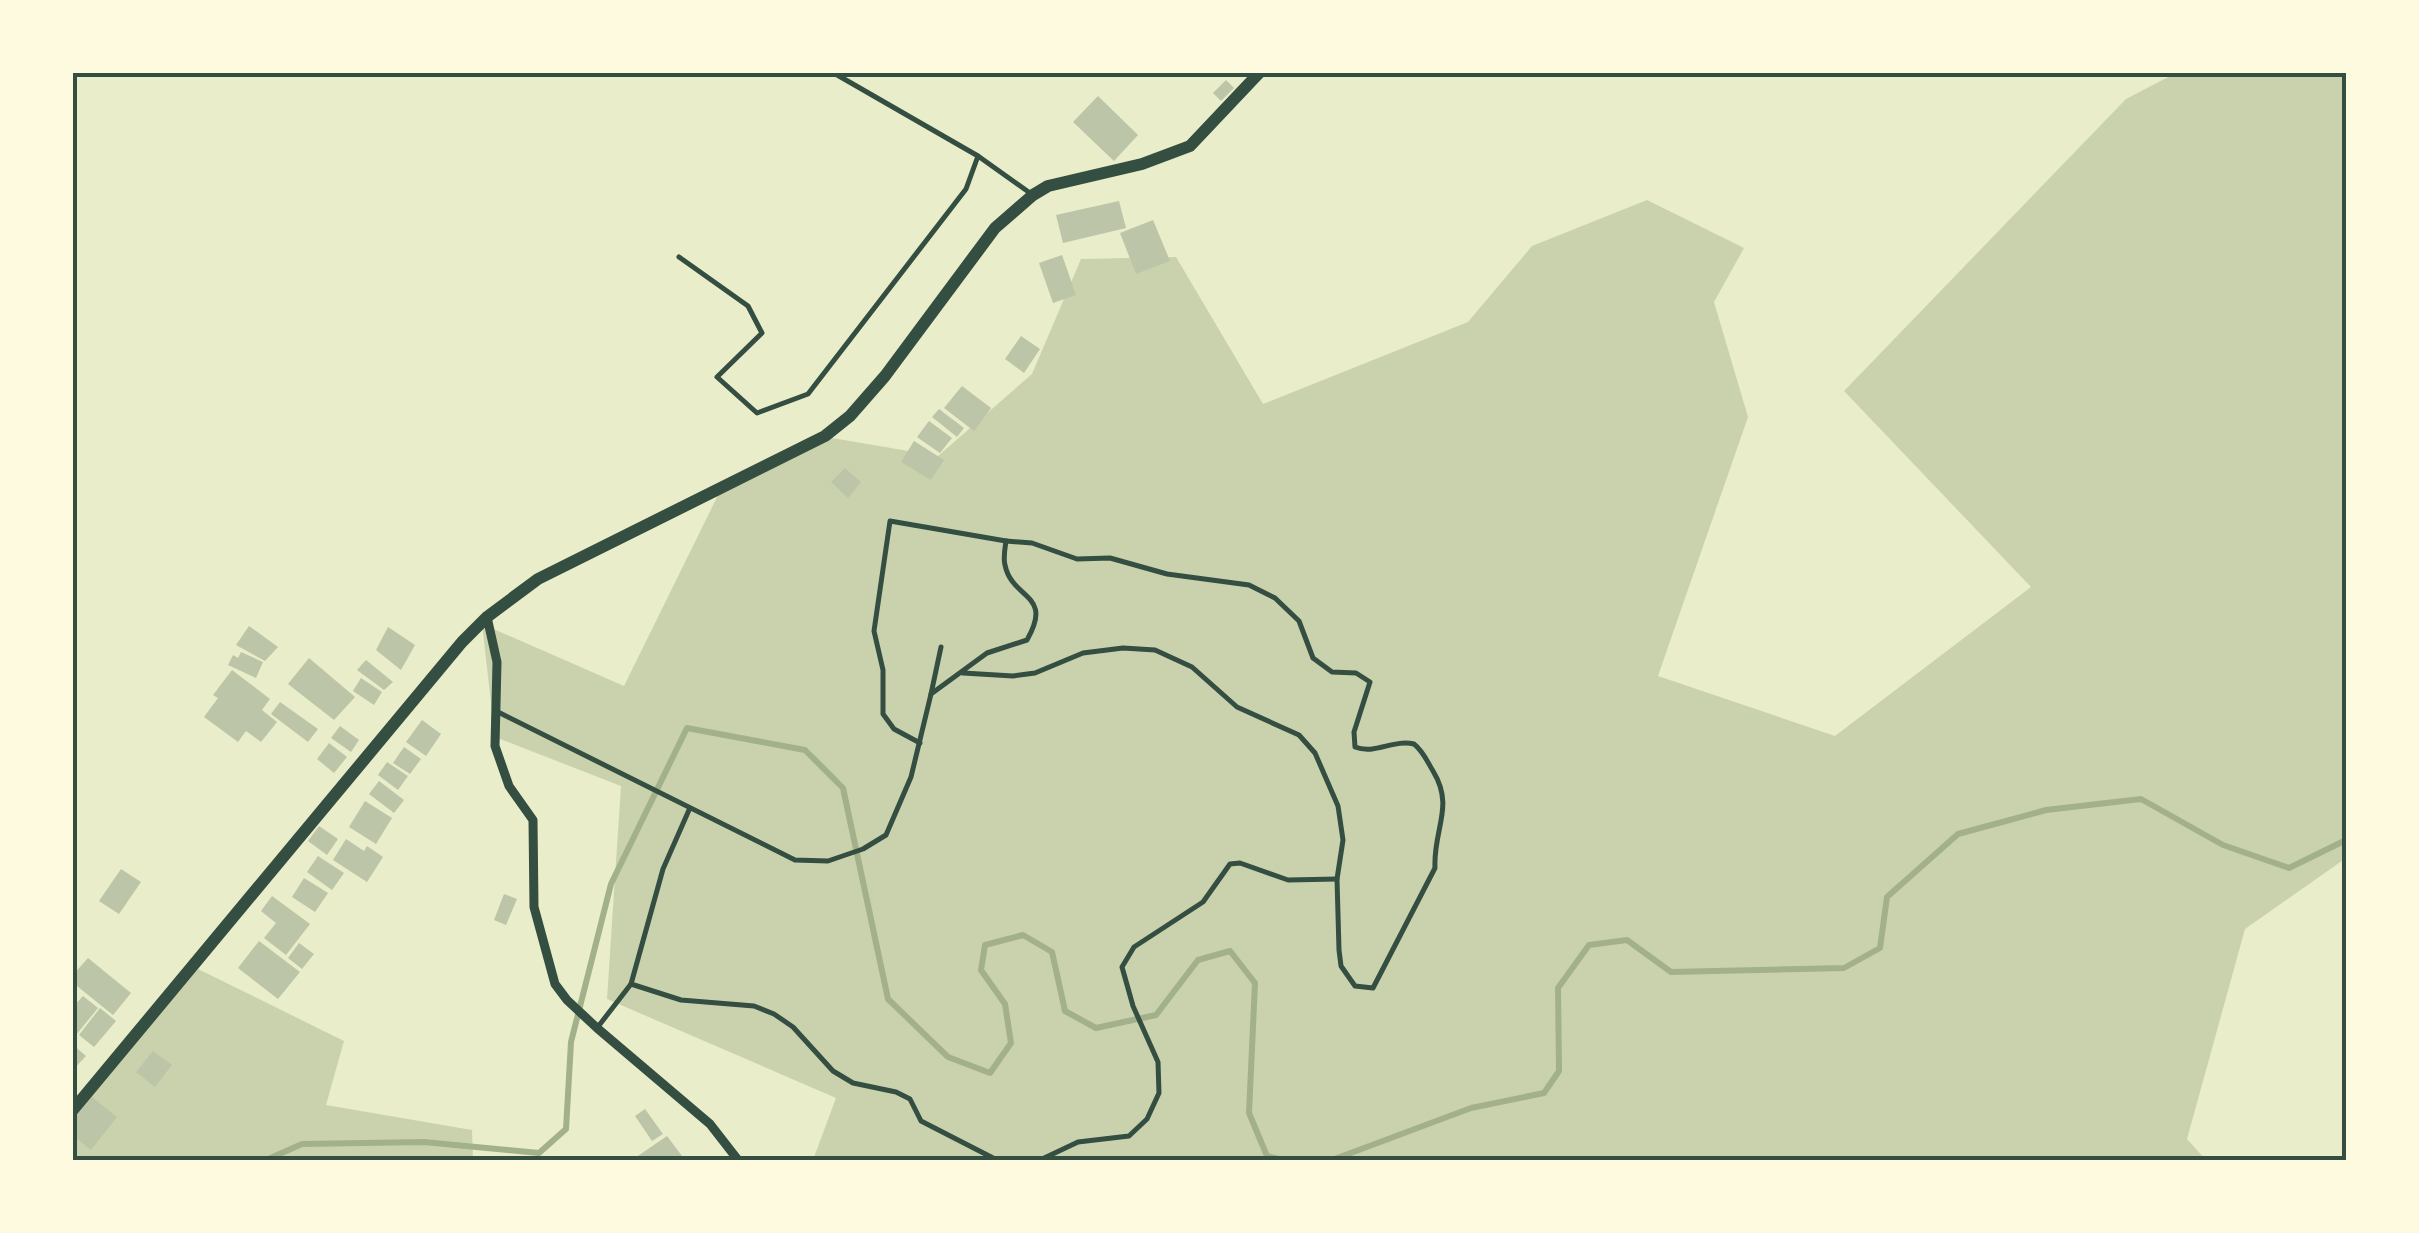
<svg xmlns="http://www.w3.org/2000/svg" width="2419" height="1233" font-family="'Alegreya Sans',sans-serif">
<rect width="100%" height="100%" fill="#e9edc9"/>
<g fill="#cad2ad">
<polygon points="2176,73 2346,73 2346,858 2245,929 2187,1139 2206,1160 813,1160 836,1098 607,999 621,786 495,737 482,624 624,686 724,483 832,438 938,456 1032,374 1081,259 1176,257 1263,404 1468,322 1532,246 1647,200 1744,248 1714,302 1748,417 1658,676 1835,736 2031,587 1844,391 2126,99"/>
<polygon points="198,969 344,1041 326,1105 472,1130 473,1160 73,1160 73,1117"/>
</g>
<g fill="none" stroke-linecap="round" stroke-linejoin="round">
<g stroke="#a3b18a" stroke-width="6">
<polyline points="266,1160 302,1144 424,1142 539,1153 566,1129 571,1042 611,884 687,728 805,750 843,788 888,999 948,1057 990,1073 1011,1043 1005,1004 981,970 985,945 1023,935 1052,952 1065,1011 1096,1028 1156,1015 1198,960 1230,951 1255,983 1249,1113 1267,1156 1283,1160"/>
<polyline points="1332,1160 1471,1108 1544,1093 1559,1071 1558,988 1589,945 1627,940 1671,972 1844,968 1880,948 1887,897 1958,834 2046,810 2141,799 2223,845 2289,868 2346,840"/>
</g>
</g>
<g fill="#bcc5a7">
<polygon points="1226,80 1234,88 1221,101 1213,93"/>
<polygon points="1098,96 1138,135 1114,161 1073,122"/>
<polygon points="1119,201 1126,228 1063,243 1056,215"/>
<polygon points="1153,220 1170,261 1136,274 1120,233"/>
<polygon points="1062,255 1076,295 1053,303 1039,263"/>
<polygon points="1021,336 1040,349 1024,373 1005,359"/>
<polygon points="962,386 991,408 974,431 944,408"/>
<polygon points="939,409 964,428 957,437 932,417"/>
<polygon points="929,421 952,438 940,453 917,437"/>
<polygon points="914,441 944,460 931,480 901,462"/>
<polygon points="845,468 861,482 848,498 831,482"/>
<polygon points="249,626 278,647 265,661 236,645"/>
<polygon points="388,627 415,645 401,670 376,650"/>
<polygon points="241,652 263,662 256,678 228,665 233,655 238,658"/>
<polygon points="309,658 355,697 334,720 288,684"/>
<polygon points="366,660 393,682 384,690 357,670"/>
<polygon points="232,670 270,699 262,710 277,722 261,742 246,731 238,742 204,717 218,698 213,695"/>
<polygon points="361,678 382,692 374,705 353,691"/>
<polygon points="280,702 318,729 308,742 271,714"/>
<polygon points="422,720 441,734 426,756 406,742"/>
<polygon points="340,726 359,740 351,752 331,738"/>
<polygon points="329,743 347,757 334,773 317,759"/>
<polygon points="404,747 421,759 410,774 393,763"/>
<polygon points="387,762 408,776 398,790 378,775"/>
<polygon points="379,781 404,800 394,813 369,794"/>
<polygon points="365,801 392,818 376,844 349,827"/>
<polygon points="319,826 338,839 327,855 308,841"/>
<polygon points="346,839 364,851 367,846 383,857 367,882 333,860"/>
<polygon points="318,856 344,873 332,890 307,872"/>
<polygon points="121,869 141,882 119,914 99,901"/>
<polygon points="304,878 328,893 315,912 292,897"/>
<polygon points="504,894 517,899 506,925 494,920"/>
<polygon points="272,896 310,924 286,955 264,938 276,923 261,911"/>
<polygon points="259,941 300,972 278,999 238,968"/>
<polygon points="299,943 314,954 302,969 288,958"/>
<polygon points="88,958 131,993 113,1015 72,982 72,976"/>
<polygon points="83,996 98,1008 76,1035 72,1032 72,1008"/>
<polygon points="100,1008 116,1021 94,1047 79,1035"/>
<polygon points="72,1044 86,1056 72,1071"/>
<polygon points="153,1051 172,1065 155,1087 136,1072"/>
<polygon points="92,1097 117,1117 91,1150 72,1135 72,1121"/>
<polygon points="645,1109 663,1134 652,1141 635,1116"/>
<polygon points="667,1136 685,1160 632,1160"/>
</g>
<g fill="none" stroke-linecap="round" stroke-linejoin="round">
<g stroke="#344e41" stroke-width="5">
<polyline points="832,72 978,156 1030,193"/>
<polyline points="679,257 748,306 762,333 717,377 757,413 808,394 966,189 978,156"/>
<polyline points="931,694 941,647"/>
<path d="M498 712 795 860 828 861 863 849 886 835 911 777 931 694 987 653 1027 640C1054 593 1012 600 1005 565 1003 558 1005 548 1006 541L1032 543 1077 559 1110 558 1167 574 1249 585 1275 598 1299 621 1313 658 1332 672 1356 673 1370 682 1354 732 1355 747C1375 755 1393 739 1414 744 1423 751 1427 761 1433 771 1455 807 1433 829 1435 868L1373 988 1355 986 1341 966 1339 950 1337 879 1343 840 1338 806 1315 753 1299 735 1237 707 1192 667 1155 650 1123 648 1083 653 1035 673 1013 676 963 673"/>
<polyline points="920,743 894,729 883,714 883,670 874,631 890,521 1006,541"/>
<polyline points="689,810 663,869 631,984 681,1000 754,1006 774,1014 793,1027 833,1071 853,1083 896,1092 910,1099 921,1121 997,1160"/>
<polyline points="597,1028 631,984"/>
<polyline points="1040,1160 1078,1142 1129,1136 1147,1119 1159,1093 1158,1062 1133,1006 1122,967 1134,947 1203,902 1230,864 1240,863 1288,880 1337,879"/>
</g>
<polyline stroke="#344e41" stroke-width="9" points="487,617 497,662 495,746 509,786 533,820 534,907 555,984 567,1000 597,1028 710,1124 738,1160"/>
<polyline stroke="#344e41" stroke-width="12" points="72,1111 462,642 487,617 538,579 825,436 850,416 885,376 995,228 1033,195 1048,186 1142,164 1190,146 1260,72"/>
</g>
<rect width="2419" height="1233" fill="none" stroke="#fefae0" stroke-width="150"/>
<rect x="75" y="75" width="2269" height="1083" fill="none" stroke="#344e41" stroke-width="4"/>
</svg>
